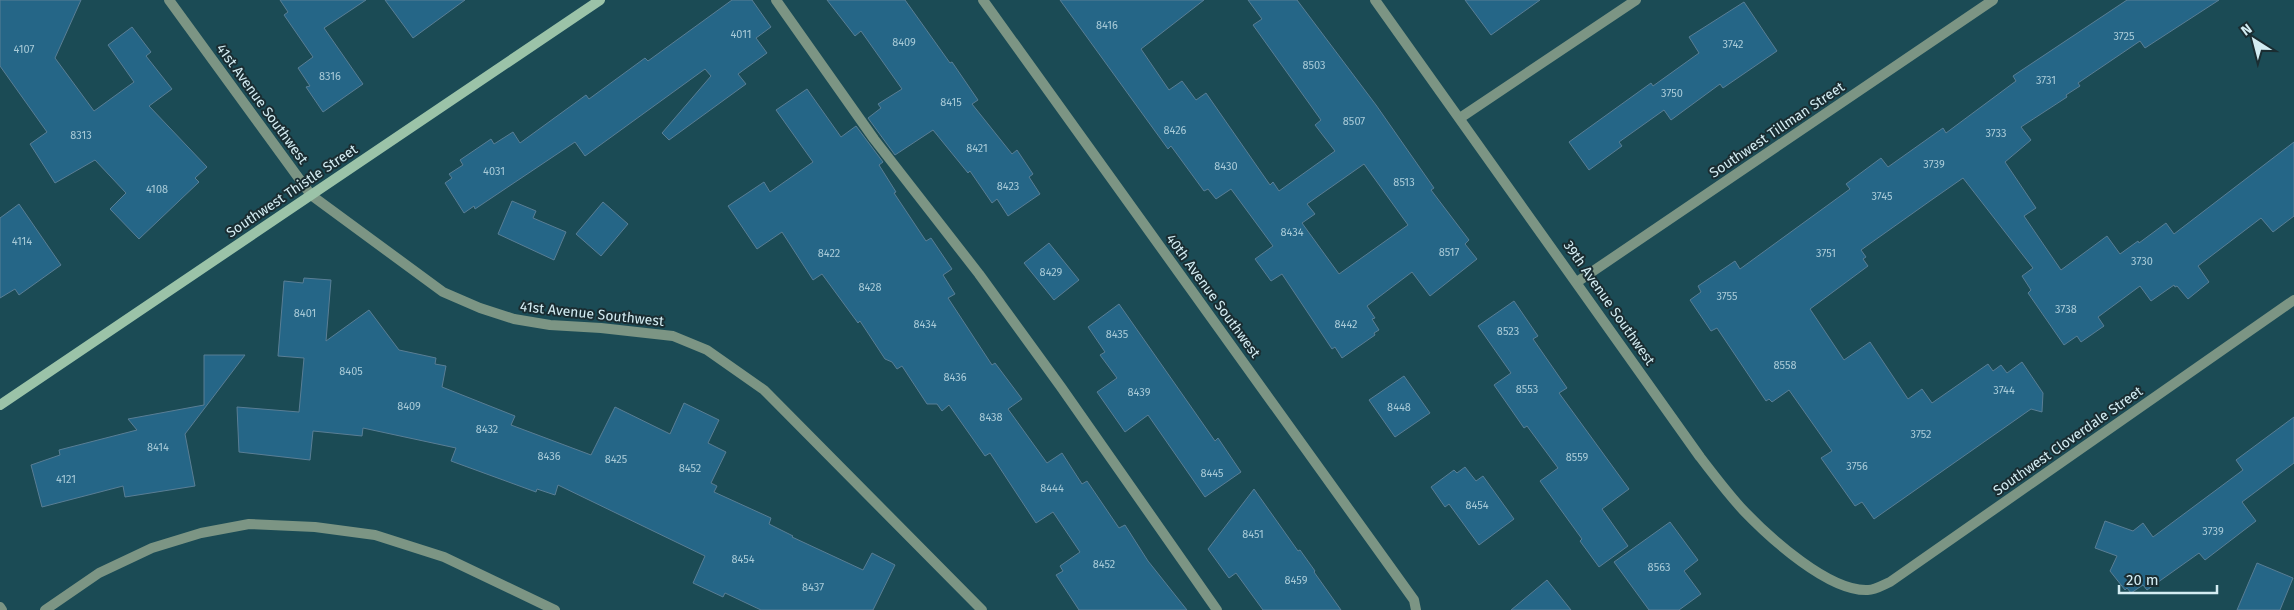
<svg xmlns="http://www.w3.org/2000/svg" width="2294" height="610" font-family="'Fira Sans',sans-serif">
<rect width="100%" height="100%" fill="#1b4b55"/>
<g fill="#256687" stroke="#597e95" fill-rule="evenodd">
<polygon points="0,0 81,0 55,58 94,111 134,82 108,45 132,27 151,52 146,56 172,89 149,106 207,167 195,178 199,182 139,239 110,209 126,193 95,160 55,183 30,144 47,132 0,66"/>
<polygon points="280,0 366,0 324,28 363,84 323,112 306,87 310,86 298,68 313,57 284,15 288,12"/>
<polygon points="385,0 465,0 413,38"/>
<polygon points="732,0 752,0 771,27 756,38 767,53 738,74 746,84 669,140 662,133 711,76 705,69 585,156 575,142 475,209 474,206 464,213 445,183 452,178 449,174 463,165 460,160 491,139 494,144 513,132 520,143 586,95 589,99 645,58 648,61"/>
<polygon points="827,0 905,0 950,63 952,62 978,100 972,104 1012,154 1017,150 1033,174 1029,177 1040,194 1008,216 997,199 992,203 970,171 968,173 933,130 895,155 868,118 881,108 878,104 902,89 861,31 855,36"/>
<path d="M1060 0H1204L1141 49 1169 90 1182 81 1196 100 1206 93 1270 185 1273 182 1279 191 1335 151 1315 125 1321 120 1253 25 1262 19 1248 0H1297L1376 105 1434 188 1431 190 1469 240 1465 244 1477 259 1430 296 1412 272 1367 306 1375 318 1372 319 1379 330 1374 333 1375 335 1342 358 1335 347 1332 349 1282 274 1271 281 1255 259 1273 246 1231 189 1216 199 1208 189 1204 191 1171 146 1168 149ZM1364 164 1408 225 1339 274 1302 223 1315 214 1307 204Z"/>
<polygon points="1465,0 1540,0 1491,35"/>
<polygon points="2127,0 2219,0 2145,48 2140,41 2078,83 2080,86 2066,95 2067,97 2021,127 2031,140 2005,162 2036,208 2024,216 2061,270 2107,236 2120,254 2138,241 2139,243 2166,223 2174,234 2294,142 2294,216 2273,232 2261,218 2198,266 2209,282 2188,299 2177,286 2175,287 2174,285 2151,301 2140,286 2098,317 2104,326 2081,342 2077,336 2064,345 2028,293 2031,290 2022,276 2033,268 1963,178 1930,201 1861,250 1866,257 1863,259 1868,266 1810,309 1844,360 1870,342 1908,399 1922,389 1932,403 1988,364 1993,371 2001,365 2007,373 2022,362 2043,393 2042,412 2031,409 1874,519 1862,502 1855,506 1821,458 1832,451 1789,390 1772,402 1769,399 1766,401 1717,328 1711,331 1690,300 1701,292 1698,286 1735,261 1740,269 1850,189 1846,184 1881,158 1888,167 1943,128 1946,133 2016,81 2013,76"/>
<polygon points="1744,2 1777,51 1723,88 1720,84 1671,120 1664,110 1619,142 1622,146 1589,170 1569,142 1651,83 1653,86 1699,53 1689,37"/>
<polygon points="807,89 841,137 856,126 883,162 879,165 896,192 894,193 926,241 931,238 952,269 943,275 955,294 948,298 992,365 995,363 1022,399 1008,409 1047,463 1062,453 1082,484 1087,481 1119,528 1125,525 1148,561 1187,610 1079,610 1056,575 1063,571 1060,566 1080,552 1053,512 1036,523 990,453 985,456 949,405 942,411 937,404 927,404 902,366 897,369 892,362 885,359 860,321 858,323 822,274 813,280 782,232 757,249 728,206 764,182 770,192 813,162 776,110"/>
<polygon points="512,201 536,211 533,218 566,232 554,260 498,234"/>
<polygon points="603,202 628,224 601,256 576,234"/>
<polygon points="19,204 61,265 19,295 15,289 0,298 0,218"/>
<polygon points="1049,243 1079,280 1054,300 1024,263"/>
<polygon points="304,278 331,280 326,341 369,310 399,350 436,358 435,364 446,366 442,387 515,416 511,425 591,455 615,407 670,434 684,403 719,420 708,443 726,452 711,483 717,486 714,492 771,518 769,524 793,536 792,537 863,570 872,553 895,565 873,610 761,610 725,593 723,597 693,583 705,556 558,485 555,495 537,489 536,492 451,461 456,448 363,428 362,436 313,431 310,460 239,452 237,407 299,412 304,358 278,356 284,281 303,283"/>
<polygon points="1514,301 1538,336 1533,339 1567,388 1559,393 1629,489 1602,509 1628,546 1599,567 1580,541 1582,539 1540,481 1558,468 1527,426 1524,428 1494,385 1511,373 1478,326"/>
<polygon points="1119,304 1215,441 1218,438 1241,472 1205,497 1148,415 1125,432 1097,392 1117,378 1100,355 1105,352 1088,327"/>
<polygon points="204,355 245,355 185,434 195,486 125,497 123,486 42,507 31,465 60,455 59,450 137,430 128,419 204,405"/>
<polygon points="1404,376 1430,413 1395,437 1369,400"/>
<polygon points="2294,417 2294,463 2242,502 2256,521 2205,560 2199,553 2147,590 2143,585 2131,593 2127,588 2125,590 2110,571 2117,556 2095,548 2105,521 2133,531 2143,523 2153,537 2243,470 2236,460"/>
<polygon points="1465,467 1476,481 1483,476 1514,519 1479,545 1449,504 1445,507 1431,487 1454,470 1457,473"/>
<polygon points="1254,489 1298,551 1300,550 1315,571 1314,572 1341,610 1263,610 1236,573 1229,578 1208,549"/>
<polygon points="1670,522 1698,560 1684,571 1701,594 1679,610 1649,610 1614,562"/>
<polygon points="2257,563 2293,578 2280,610 2237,610"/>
<polygon points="1547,580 1571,610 1511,610"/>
</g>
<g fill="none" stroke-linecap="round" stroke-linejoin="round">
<g stroke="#7c9584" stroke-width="10">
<polyline points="776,0 874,139 979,274 1061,387 1217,610"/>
<polyline points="1460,118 1636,0"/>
</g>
<g stroke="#7c9584" stroke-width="10">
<polyline points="169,0 311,195 443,292 480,308 514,319 550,325 601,328 673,336 707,350 764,390 982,610"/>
<polyline points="983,0 1414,600 1416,610"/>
<path d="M1375 0 1700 457C1714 475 1728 494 1744 511 1770 538 1829 592 1868 590 1875 590 1883 585 1890 582L2294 300"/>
<polyline points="1577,282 1993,0"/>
<polyline points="0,607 2,610"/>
<polyline points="45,610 99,573 152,548 201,533 249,524 315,527 375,535 444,557 555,610"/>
</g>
<polyline stroke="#9bc3a8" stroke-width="10" points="0,405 600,0"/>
</g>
<g text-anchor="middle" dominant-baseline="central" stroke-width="4" stroke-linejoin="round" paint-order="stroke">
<g font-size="11" fill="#a8cad7">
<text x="1107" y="25">8416</text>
<text x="741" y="34">4011</text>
<text x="2124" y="36">3725</text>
<text x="904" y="42">8409</text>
<text x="1733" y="44">3742</text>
<text x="24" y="49">4107</text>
<text x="1314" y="65">8503</text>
<text x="330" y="76">8316</text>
<text x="2046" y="80">3731</text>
<text x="1672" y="93">3750</text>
<text x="951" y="102">8415</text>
<text x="1354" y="121">8507</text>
<text x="1175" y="130">8426</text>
<text x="1996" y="133">3733</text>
<text x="81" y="135">8313</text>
<text x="977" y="148">8421</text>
<text x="1934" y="164">3739</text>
<text x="1226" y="166">8430</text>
<text x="494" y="171">4031</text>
<text x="1404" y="182">8513</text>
<text x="1008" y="186">8423</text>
<text x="157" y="189">4108</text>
<text x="1882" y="196">3745</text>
<text x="1292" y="232">8434</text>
<text x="22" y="241">4114</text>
<text x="1449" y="252">8517</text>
<text x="829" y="253">8422</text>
<text x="1826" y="253">3751</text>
<text x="2142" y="261">3730</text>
<text x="1051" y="272">8429</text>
<text x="870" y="287">8428</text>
<text x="1727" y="296">3755</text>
<text x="2066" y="309">3738</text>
<text x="305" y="313">8401</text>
<text x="925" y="324">8434</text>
<text x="1346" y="324">8442</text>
<text x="1508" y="331">8523</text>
<text x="1117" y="334">8435</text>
<text x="1785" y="365">8558</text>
<text x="351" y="371">8405</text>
<text x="955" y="377">8436</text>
<text x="1527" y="389">8553</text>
<text x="2004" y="390">3744</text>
<text x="1139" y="392">8439</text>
<text x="409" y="406">8409</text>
<text x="1399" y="407">8448</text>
<text x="991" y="417">8438</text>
<text x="487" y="429">8432</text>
<text x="1921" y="434">3752</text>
<text x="158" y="447">8414</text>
<text x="549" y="456">8436</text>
<text x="1577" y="457">8559</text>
<text x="616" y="459">8425</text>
<text x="1857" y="466">3756</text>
<text x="690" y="468">8452</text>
<text x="1212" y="473">8445</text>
<text x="66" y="479">4121</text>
<text x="1052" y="488">8444</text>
<text x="1477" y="505">8454</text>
<text x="2213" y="531">3739</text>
<text x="1253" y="534">8451</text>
<text x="743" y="559">8454</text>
<text x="1104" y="564">8452</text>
<text x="1659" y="567">8563</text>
<text x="1296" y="580">8459</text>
<text x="813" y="587">8437</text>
</g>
<g font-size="14" fill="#d3ecf2" stroke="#1a2d32">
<text transform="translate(262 104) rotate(54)">41st Avenue Southwest</text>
<text transform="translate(1777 130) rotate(-34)">Southwest Tillman Street</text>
<text transform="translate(292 191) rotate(-34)">Southwest Thistle Street</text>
<text transform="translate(1213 296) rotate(54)">40th Avenue Southwest</text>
<text transform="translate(1609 303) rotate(55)">39th Avenue Southwest</text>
<text transform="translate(592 314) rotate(6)">41st Avenue Southwest</text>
<text transform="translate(2068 441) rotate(-35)">Southwest Cloverdale Street</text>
</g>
</g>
<g transform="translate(2254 40) rotate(324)" stroke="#1a2d32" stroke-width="4" paint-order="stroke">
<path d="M0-4L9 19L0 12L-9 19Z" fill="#d3ecf2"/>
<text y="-8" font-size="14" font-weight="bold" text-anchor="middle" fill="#d3ecf2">N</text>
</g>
<path d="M2119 585v8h98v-8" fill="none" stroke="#d3ecf2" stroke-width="2.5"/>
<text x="2126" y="585" font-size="15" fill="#d3ecf2" stroke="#1a2d32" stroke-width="4" paint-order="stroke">20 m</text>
</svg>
